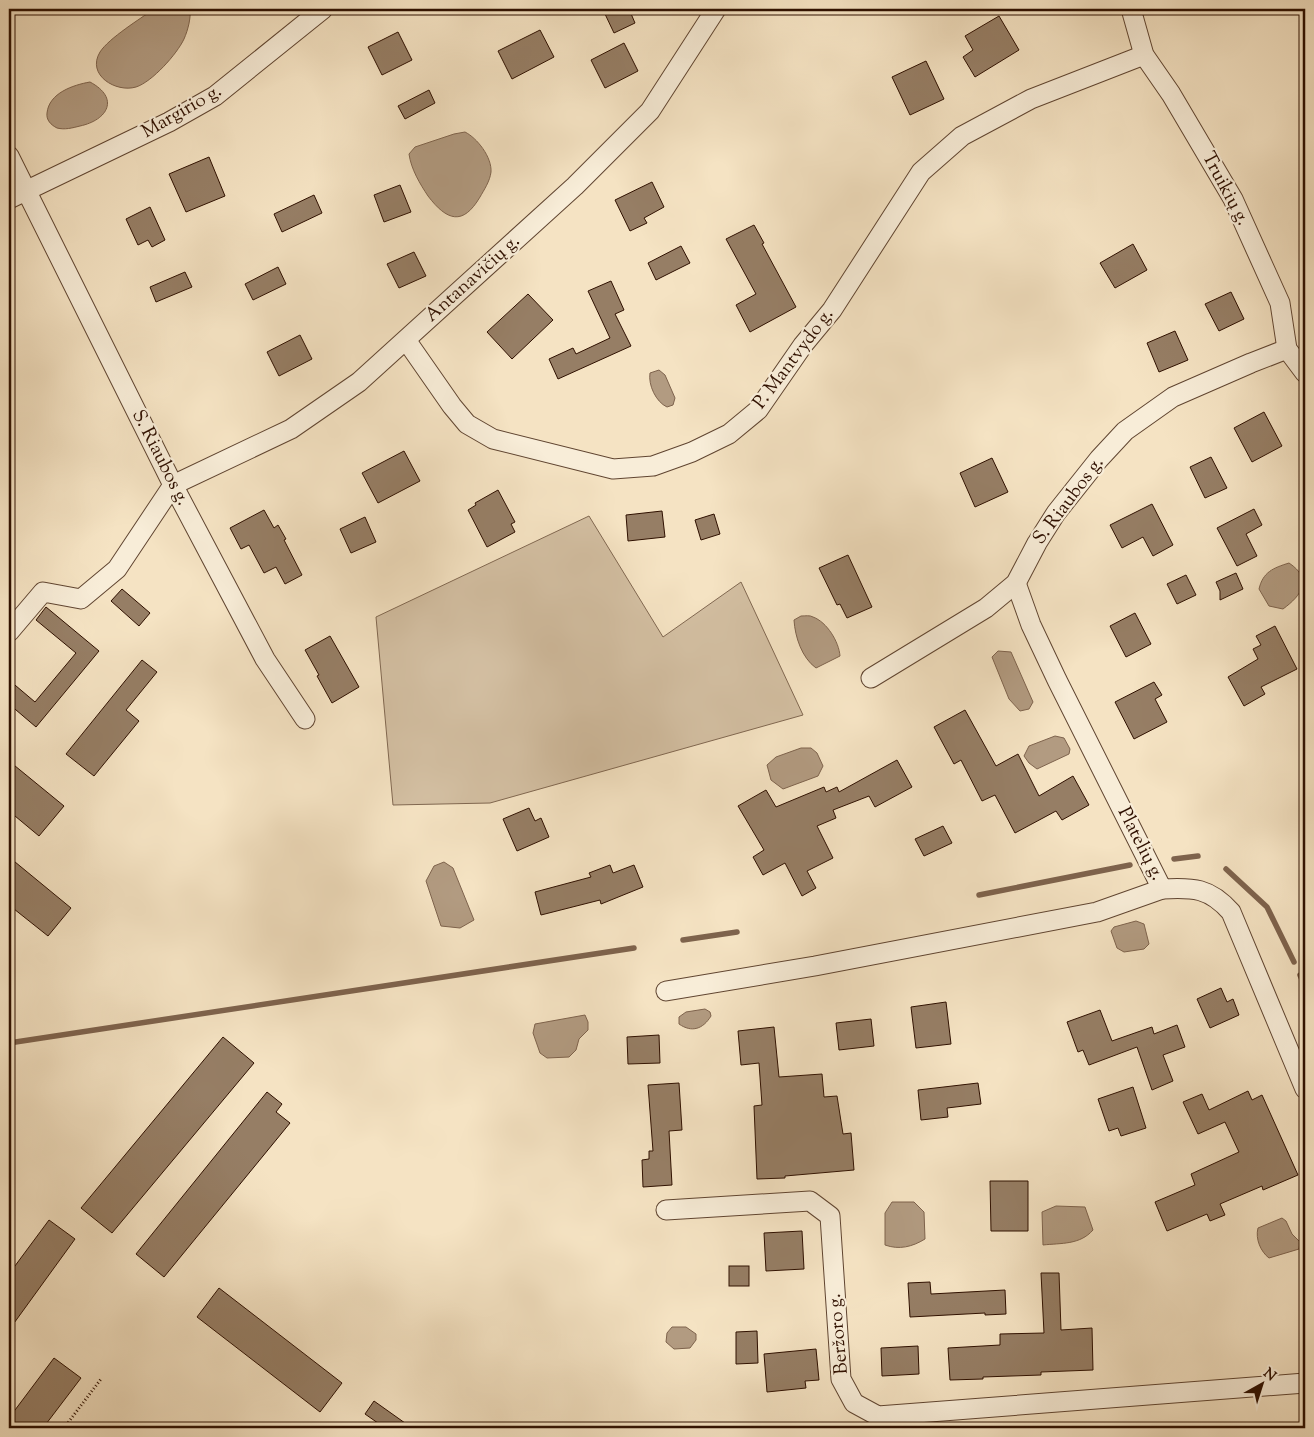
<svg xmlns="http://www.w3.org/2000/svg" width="1314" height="1437" font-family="'Sorts Mill Goudy',serif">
<rect width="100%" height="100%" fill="#f5e3c3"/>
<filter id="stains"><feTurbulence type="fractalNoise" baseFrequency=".004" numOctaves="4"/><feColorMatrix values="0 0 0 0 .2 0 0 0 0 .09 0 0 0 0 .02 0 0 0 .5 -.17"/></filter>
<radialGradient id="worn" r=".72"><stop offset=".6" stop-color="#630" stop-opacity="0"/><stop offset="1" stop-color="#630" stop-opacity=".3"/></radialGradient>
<polygon fill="#d3bfa2" stroke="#816851" points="589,516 663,637 741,582 803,715 490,803 393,805 376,617"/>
<g fill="#b29b81" stroke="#7e634d">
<path d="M154 9H190C191 18 188 30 184 39 177 54 152 82 136 87 116 93 86 75 100 52 109 38 140 19 154 9Z"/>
<path d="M90 82C120 98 108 120 80 126 72 128 65 130 57 128 51 125 46 120 47 113 49 93 73 85 90 82Z"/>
<path d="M465 132C477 138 492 157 491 172 490 181 484 190 480 197 463 226 447 221 428 196 420 184 411 169 409 154L415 147 454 134Z"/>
<path d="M659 370 665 375 675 398 673 405 667 407C656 402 648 385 650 373Z"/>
<path d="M1289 563C1313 579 1302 595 1283 609L1269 606 1259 589C1263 572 1273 568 1289 563Z"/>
<path d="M801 616C805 616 810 615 813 617 827 622 839 642 840 656L816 668C802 658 795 637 794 620Z"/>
<polygon points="998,651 1011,652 1033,702 1029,709 1020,711 1009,699 992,657"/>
<polygon points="1055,736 1064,738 1070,749 1069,754 1037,769 1029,763 1024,756 1029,746"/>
<polygon points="801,748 811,748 817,753 823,766 818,776 783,789 771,780 767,765 776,757"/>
<polygon points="444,862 453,868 474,920 460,928 441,926 426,881 434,866"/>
<polygon points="1136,921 1144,924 1149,944 1144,949 1124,952 1117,948 1111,931 1114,927"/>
<path d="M705 1009 710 1012 711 1016C703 1029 692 1033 679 1024V1017L686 1012Z"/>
<polygon points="585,1015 588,1022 588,1030 579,1039 576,1050 569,1057 547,1058 540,1053 533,1033 535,1024"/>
<path d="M892 1202H914L924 1212 925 1239C912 1247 899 1250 885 1245V1213Z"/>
<path d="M1056 1206 1085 1207 1093 1230C1080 1245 1061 1243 1043 1245L1042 1212Z"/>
<path d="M1282 1218 1286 1221 1292 1234 1300 1242 1299 1249 1269 1258C1261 1252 1255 1239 1258 1228Z"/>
<polygon points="672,1327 686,1327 696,1334 696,1340 690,1348 674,1349 666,1342 667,1333"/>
</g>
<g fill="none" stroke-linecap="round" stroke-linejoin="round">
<g stroke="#7e634d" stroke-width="5.5">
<polyline points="1174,859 1198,856"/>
<polyline points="1226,869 1267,907 1294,962"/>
<polyline points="979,895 1130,865"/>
<polyline points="683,940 737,932"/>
<polyline points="1300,975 1305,986"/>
<polyline points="9,1043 634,948"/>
</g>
</g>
<g fill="#967e65" stroke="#2f1000">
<polygon points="615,9 629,9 635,23 614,33 605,14"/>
<polygon points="999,16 1019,50 975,77 963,57 973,50 965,36"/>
<polygon points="540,30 554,57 512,79 498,51"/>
<polygon points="398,32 412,60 382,75 368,47"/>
<polygon points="624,43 638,71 605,88 591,60"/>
<polygon points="926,61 944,99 910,115 892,77"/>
<polygon points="429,90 435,103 405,119 398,106"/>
<polygon points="209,157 225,196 186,212 169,174"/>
<polygon points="652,182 664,207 644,218 647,223 630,231 615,200"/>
<polygon points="400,185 411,212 384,222 374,195"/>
<polygon points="314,195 322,213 282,232 274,214"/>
<polygon points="150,207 165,240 152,247 148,240 138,245 126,219"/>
<polygon points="754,225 764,243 762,244 796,307 750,332 736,305 756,294 726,239"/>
<polygon points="1133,244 1147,270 1115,288 1100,263"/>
<polygon points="681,246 690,263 656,280 648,263"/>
<polygon points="414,252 426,276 399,288 387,264"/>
<polygon points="278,267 286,284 253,300 245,284"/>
<polygon points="185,272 192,287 156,302 150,287"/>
<polygon points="611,281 624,310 615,314 631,346 558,379 549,359 573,348 576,354 610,338 588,291"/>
<polygon points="1231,292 1244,319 1219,331 1205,304"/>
<polygon points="528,294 553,320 512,359 487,332"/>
<polygon points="1175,331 1188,360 1159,372 1147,343"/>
<polygon points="300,335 312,359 279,376 267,352"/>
<polygon points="1264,412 1282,446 1252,462 1234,428"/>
<polygon points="404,451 420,481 378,503 362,473"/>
<polygon points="1211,457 1227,488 1205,498 1190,467"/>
<polygon points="992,458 1008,492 975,507 960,473"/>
<polygon points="498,490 515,522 511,524 515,532 487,547 468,510 476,505 475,503"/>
<polygon points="1152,504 1173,545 1153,556 1143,537 1122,548 1110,525"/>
<polygon points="1254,509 1262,525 1246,534 1257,556 1237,566 1217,528"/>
<polygon points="264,510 274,528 278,525 286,539 284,540 302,575 285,584 276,567 264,573 249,545 241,549 230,528"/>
<polygon points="662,511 665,537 628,541 626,515"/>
<polygon points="714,514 720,534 701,540 695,520"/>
<polygon points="365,517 376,542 351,553 340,529"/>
<polygon points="848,555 872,607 847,618 840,604 837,605 819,568"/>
<polygon points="1236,573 1243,589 1220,600 1220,591 1216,582"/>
<polygon points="1186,575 1196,595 1177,604 1167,584"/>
<polygon points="122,589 150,613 139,626 111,601"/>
<polygon points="46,607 99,651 36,727 9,704 9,680 35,702 76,653 36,620"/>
<polygon points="1135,613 1151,644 1126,657 1110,626"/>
<polygon points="1275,626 1297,669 1261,687 1265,694 1244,706 1228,677 1258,659 1253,649 1261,645 1256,636"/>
<polygon points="330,636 359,687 332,703 317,676 319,675 305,650"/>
<polygon points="142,660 157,672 126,710 139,721 94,776 66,754"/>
<polygon points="1154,682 1162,695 1155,699 1167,722 1134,739 1115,702"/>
<polygon points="965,710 996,766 1018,754 1039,796 1073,776 1089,805 1062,820 1056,811 1015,833 995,795 982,801 961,760 954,764 934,727"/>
<polygon points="897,760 912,787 875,807 869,796 833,810 836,818 817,826 833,858 807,871 816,888 802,896 785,863 763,875 753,857 764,850 738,806 766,790 776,807 824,787 826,792 837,787 839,792"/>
<polygon points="9,761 64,806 39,836 9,811"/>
<polygon points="529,808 535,821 541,818 549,837 517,851 503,819"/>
<polygon points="943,826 952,843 924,856 915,839"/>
<polygon points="9,857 71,908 48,936 9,905"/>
<polygon points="610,865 613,873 634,865 643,887 601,904 600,900 541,915 535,892 591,877 589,873"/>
<polygon points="1221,988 1227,1002 1233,999 1239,1015 1210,1028 1197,999"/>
<polygon points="946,1002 951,1044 916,1048 911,1007"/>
<polygon points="1100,1010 1112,1041 1152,1027 1154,1034 1177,1025 1185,1047 1163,1055 1173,1081 1152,1090 1137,1047 1089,1065 1083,1050 1078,1052 1067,1022"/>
<polygon points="871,1019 874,1046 839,1050 836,1023"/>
<polygon points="774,1027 779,1077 822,1074 824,1097 837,1096 843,1134 851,1133 854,1170 785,1176 785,1178 757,1179 754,1106 762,1105 759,1063 741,1065 738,1031"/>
<polygon points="659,1035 660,1063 628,1064 627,1037"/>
<polygon points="223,1037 254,1063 112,1233 81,1208"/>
<polygon points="679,1083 682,1130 669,1131 672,1185 643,1187 642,1160 649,1159 649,1151 653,1151 648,1085"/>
<polygon points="978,1083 981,1104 947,1108 948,1117 921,1120 918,1090"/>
<polygon points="1133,1087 1146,1128 1121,1136 1118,1128 1109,1131 1098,1099"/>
<polygon points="1248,1091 1252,1100 1262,1095 1298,1175 1263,1190 1262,1186 1220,1204 1225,1215 1210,1221 1207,1214 1167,1231 1155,1202 1195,1185 1191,1174 1239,1152 1225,1122 1198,1134 1183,1102 1202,1094 1209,1110"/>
<polygon points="267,1092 282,1104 276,1112 290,1123 164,1277 136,1254"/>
<polygon points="990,1181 1028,1181 1028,1231 991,1231"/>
<polygon points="49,1220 75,1239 9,1330 9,1274"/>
<polygon points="802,1231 804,1269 766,1271 764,1233"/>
<rect x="729" y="1266" width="20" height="20"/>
<polygon points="1041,1273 1059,1273 1061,1330 1092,1328 1093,1370 1041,1372 1041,1375 983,1377 983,1379 950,1380 948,1348 1000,1345 1000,1334 1044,1333"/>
<polygon points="930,1282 931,1294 1005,1290 1006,1314 985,1315 985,1313 910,1317 908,1283"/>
<polygon points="219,1288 342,1383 320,1412 197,1317"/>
<polygon points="757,1331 758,1363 736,1364 736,1332"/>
<polygon points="918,1346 919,1374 882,1376 881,1348"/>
<polygon points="816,1349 819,1380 805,1381 806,1388 767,1392 764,1354"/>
<polygon points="54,1358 81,1378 43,1428 9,1428 9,1418"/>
<polygon points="374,1401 412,1428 385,1428 365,1414"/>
</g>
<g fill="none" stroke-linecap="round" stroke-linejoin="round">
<g stroke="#604531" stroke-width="21">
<g id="minor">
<polyline points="1131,9 1144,55 1171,94 1233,199 1280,303 1287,349 1305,373"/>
<polyline points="9,156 173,485 265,659 305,719"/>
<polyline points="9,199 169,122 215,96 323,9"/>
<polyline points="406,340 452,406 467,424 493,439 613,469 653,466 692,452 729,434 758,410 803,345 832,310 921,172 962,136 1031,99 1144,55"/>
<path d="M1016 583 1031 625 1057 680 1162 889C1193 887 1210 888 1231 912L1305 1089"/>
<polyline points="9,632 43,592 81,599 117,569 173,485 291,429 359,382 575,186 650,111 716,9"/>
<polyline points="871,678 986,608 1016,583 1037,543 1056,513 1099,459 1125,431 1173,397 1251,363 1287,349"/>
<polyline points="666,991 815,966 1097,912 1162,889"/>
<polyline points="666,1210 810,1201 830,1216 841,1379 854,1403 878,1416 1305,1383"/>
</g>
</g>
<polyline stroke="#2f1000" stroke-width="3" stroke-dasharray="1 2.5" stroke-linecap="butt" points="64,1428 101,1379"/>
<use href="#minor" stroke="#f8edd8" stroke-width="19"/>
</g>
<g text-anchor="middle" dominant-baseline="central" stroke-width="4.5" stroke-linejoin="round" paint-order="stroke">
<g font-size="19" fill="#2f1000" stroke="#f8edd8">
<text transform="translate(182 112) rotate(-30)">Margirio g.</text>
<text transform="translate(1225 189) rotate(62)">Truikių g.</text>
<text transform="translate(473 279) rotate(-42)">Antanavičių g.</text>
<text transform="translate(794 359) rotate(-53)">P. Mantvydo g.</text>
<text transform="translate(160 458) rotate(63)">S. Riaubos g.</text>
<text transform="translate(1069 501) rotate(-53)">S. Riaubos g.</text>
<text transform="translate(1140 844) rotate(63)">Platelių g.</text>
<text transform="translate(839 1334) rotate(-95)">Beržoro g.</text>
</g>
</g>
<rect width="1314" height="1437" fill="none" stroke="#f5e3c3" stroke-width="30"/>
<rect x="10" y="10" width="1294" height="1417" fill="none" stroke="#2f1000" stroke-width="2.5"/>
<rect x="15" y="15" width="1284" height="1407" fill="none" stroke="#2f1000"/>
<g transform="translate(1262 1384) rotate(39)" stroke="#f8edd8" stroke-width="4" paint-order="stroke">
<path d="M0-4L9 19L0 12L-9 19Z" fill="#2f1000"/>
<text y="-8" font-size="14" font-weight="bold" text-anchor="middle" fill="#2f1000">N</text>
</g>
<rect width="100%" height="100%" filter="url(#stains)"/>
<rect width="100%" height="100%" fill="url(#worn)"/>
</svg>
